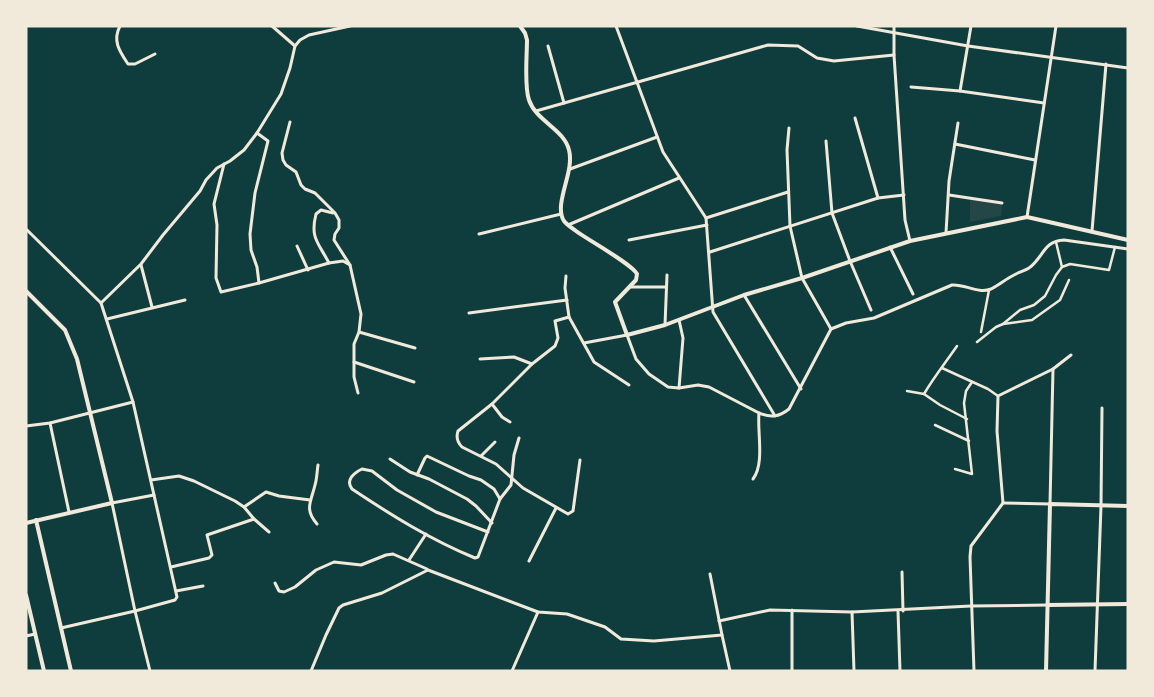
<svg xmlns="http://www.w3.org/2000/svg" width="1154" height="697" font-family="'DM Sans',sans-serif">
<rect width="100%" height="100%" fill="#0f3d3e"/>
<polygon fill="#244646" points="970,198 1002,203 1001,216 970,222"/>
<g fill="none" stroke-linecap="round" stroke-linejoin="round">
<g stroke="#f1e9da" stroke-width="2.5">
<polyline points="1056,242 1062,267"/>
<polyline points="1003,324 1020,310 1034,305 1045,296 1056,275 1062,267 1070,264 1109,270 1115,247"/>
<polyline points="981,332 989,290"/>
<polyline points="977,342 996,327 1003,324 1032,320 1060,300 1069,280"/>
<polyline points="942,368 988,389 998,396"/>
<polyline points="907,391 924,394 940,405 967,419"/>
<path d="M924 394C934 377 946 362 957 346"/>
<polyline points="935,425 969,441"/>
<polyline points="955,469 972,474 964,403 966,391 972,382"/>
</g>
<g stroke="#f1e9da" stroke-width="3">
<path d="M120 26C112 41 120 52 128 64H135L155 54"/>
<polyline points="272,26 295,46"/>
<polyline points="616,26 663,152 706,218 713,312 775,416"/>
<polyline points="857,26 968,46 1128,68"/>
<polyline points="894,26 894,55 905,220 910,241"/>
<polyline points="548,46 564,103"/>
<polyline points="911,87 960,91 1044,103"/>
<polyline points="960,91 971,26"/>
<polyline points="536,111 768,45 798,46 817,58 834,61 894,55"/>
<polyline points="855,118 878,198"/>
<polyline points="290,122 282,153 283,160 286,165 296,172 301,185 305,189 315,193 335,213 339,220 339,228 335,234 334,240 350,265"/>
<polyline points="789,128 787,150 790,226 802,278 831,329"/>
<polyline points="257,133 268,141 255,193 250,234 251,250 257,267 259,283"/>
<polyline points="826,141 832,213 850,261 871,310"/>
<polyline points="955,144 1035,160"/>
<polyline points="224,164 214,204 217,225 216,278 221,292 259,283 329,263 343,261 350,265 361,314 359,332 354,344 354,377 358,393"/>
<polyline points="570,169 657,137"/>
<polyline points="949,195 1002,203"/>
<polyline points="1027,217 1056,26"/>
<polyline points="706,218 788,192"/>
<polyline points="568,225 679,178"/>
<polyline points="26,229 101,303 133,402 177,597 175,600 135,611 61,628"/>
<polyline points="1092,231 1106,64"/>
<polyline points="946,233 949,181 958,123"/>
<polyline points="479,234 561,214"/>
<polyline points="629,240 707,225"/>
<polyline points="297,246 308,270"/>
<polyline points="890,247 913,294"/>
<polyline points="710,252 878,198 904,195"/>
<path d="M329 263C318 242 310 238 316 214L321 210 333 213"/>
<polyline points="141,265 152,307"/>
<polyline points="566,276 565,288 569,317 594,362 629,385"/>
<polyline points="630,287 666,287"/>
<polyline points="744,295 801,389"/>
<polyline points="101,303 141,264 163,235 200,191 206,180 217,168 230,161 244,150 257,133 281,94 290,68 295,46 300,40 309,35 350,26"/>
<polyline points="469,313 567,300"/>
<path d="M569 317 555 321 558 338 555 346 532 364 492 404 458 431C456 437 457 442 462 447L496 464 523 488 568 514 573 511 580 460"/>
<polyline points="107,319 185,300"/>
<polyline points="679,320 683,338 679,388"/>
<polyline points="665,325 667,275"/>
<polyline points="359,332 415,348"/>
<path d="M584 343 627 335 636 359 649 374 668 387 679 388 698 385 709 387 759 413C771 418 779 417 789 409L831 329 846 323 874 318 952 285C965 284 978 294 991 289 999 285 1006 279 1014 275 1019 272 1025 271 1029 268 1044 257 1043 241 1064 240L1128 249"/>
<polyline points="480,359 514,357 532,364"/>
<polyline points="354,362 414,382"/>
<polyline points="492,404 502,417 510,422"/>
<polyline points="50,423 69,512"/>
<polyline points="26,426 50,423 133,402"/>
<polyline points="481,456 495,442"/>
<polyline points="390,459 410,472 429,479 467,499 476,506 492,523"/>
<polyline points="417,475 425,458 427,456 469,476 481,480 494,489 500,499"/>
<path d="M753 479C765 463 757 432 759 413"/>
<polyline points="151,480 179,476 194,481 235,501 244,507 254,519 269,532"/>
<polyline points="1003,503 1050,504 1053,369"/>
<polyline points="244,507 266,492 279,496 310,500"/>
<path d="M317 524C304 509 311 502 315 485 317 479 317 471 318 465"/>
<path d="M488 532 436 512 397 490 372 471 362 469C354 473 345 480 352 489 391 515 431 540 475 558L478 557 500 499 511 485 514 455 519 438"/>
<polyline points="409,560 426,534"/>
<polyline points="529,561 556,508"/>
<polyline points="171,567 209,558 212,555 207,535 254,519"/>
<polyline points="902,572 903,611"/>
<polyline points="710,574 722,635 730,671"/>
<polyline points="275,583 279,591 284,592 295,587 316,570 334,562 361,565 386,555 393,554 427,569"/>
<polyline points="176,591 203,586"/>
<polyline points="898,611 900,671"/>
<polyline points="852,612 854,671"/>
<polyline points="719,621 770,610 852,612 971,606 1048,605"/>
<polyline points="26,636 35,634"/>
<polyline points="150,671 135,611 112,503 154,495"/>
<polyline points="311,671 326,635 339,608 343,605 382,593 428,570 538,612 567,614 605,627 621,639 654,641 722,635"/>
<polyline points="512,671 538,612"/>
<polyline points="792,671 792,610"/>
<polyline points="974,671 970,557 971,546 1003,503 997,431 998,396 1053,369 1071,355"/>
<polyline points="1095,671 1101,506 1102,408"/>
</g>
<g stroke="#f1e9da" stroke-width="4">
<path d="M520 26 525 33 527 40C527 56 524 86 529 100 536 121 564 129 569 150 575 172 553 204 564 221 567 225 572 228 576 231 588 240 632 264 637 274L636 280 615 302 627 335 665 325 744 295 802 278 910 241 1027 217 1128 240"/>
<polyline points="26,291 65,330 77,359 112,503 26,523"/>
<polyline points="36,520 71,671"/>
<polyline points="26,595 44,671"/>
<polyline points="1048,605 1128,604"/>
<polyline points="1046,671 1050,504 1128,506"/>
</g>
</g>
<rect width="1154" height="697" fill="none" stroke="#f1e9da" stroke-width="55"/>
</svg>
